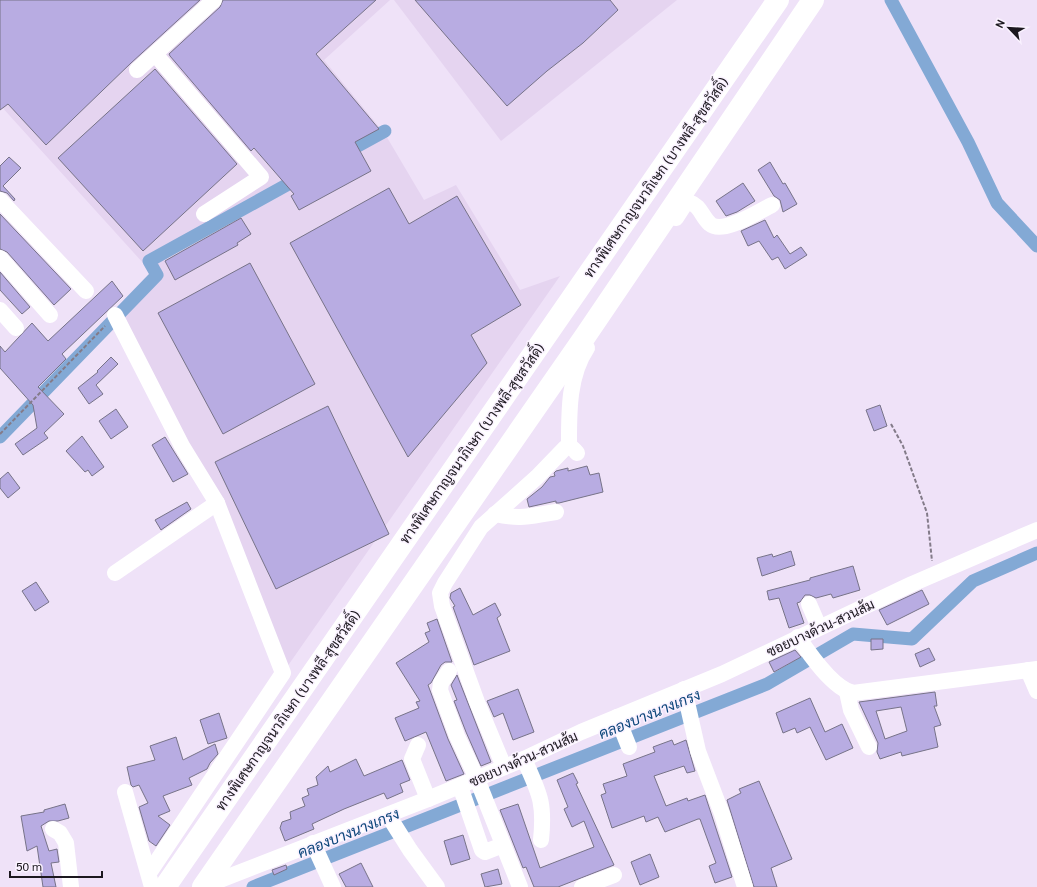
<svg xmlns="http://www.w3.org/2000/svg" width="1037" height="887" font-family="Georgia,Sarabun,serif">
<rect width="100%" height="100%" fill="#efe2f8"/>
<g fill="#e5d4f0">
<polygon points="0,0 390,0 324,60 385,134 424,200 456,185 520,290 560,276 287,667 122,311 153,274 0,105"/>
<polygon points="394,0 677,0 501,141"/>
</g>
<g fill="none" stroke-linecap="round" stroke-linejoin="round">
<g stroke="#83a9d5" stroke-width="13">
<polyline points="891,0 968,142 997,203 1037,246"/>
<polyline points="343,154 385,131"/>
<polyline points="0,437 157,275 149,261 301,177"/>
<polyline points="253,887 767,684 853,634 912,639 973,581 1037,553"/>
</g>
</g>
<g fill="#b8ace2" stroke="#777388" fill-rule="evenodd">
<polygon points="0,0 200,0 131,63 46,145 8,104 0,110"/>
<polygon points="223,0 376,0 316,54 379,129 355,142 371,171 299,210 291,196 294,194 254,148 251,151 170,56 169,54 220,7"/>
<polygon points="415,0 610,0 618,10 583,43 547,71 507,106"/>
<polygon points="155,69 237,164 143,251 58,158"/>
<polygon points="9,157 21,168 3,186 15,199 14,201 7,193 0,191 0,166"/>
<polygon points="770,162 783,184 785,183 797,204 783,212 780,200 774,196 758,170"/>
<polygon points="743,183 755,201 737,212 726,216 716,201"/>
<polygon points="389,188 409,224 457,196 521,305 471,335 487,363 408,457 290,243"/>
<polygon points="0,214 71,289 54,305 7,252 0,249"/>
<polygon points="241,218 251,234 237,243 238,245 175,280 165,261"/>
<polygon points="765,220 774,238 777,235 790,254 801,247 807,255 785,269 778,257 772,260 759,241 748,246 741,231"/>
<polygon points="250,263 315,384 223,434 158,313"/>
<polygon points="0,272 30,307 22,314 0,290"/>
<polygon points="112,281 123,296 62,354 66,359 38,387 64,414 44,433 48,438 23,455 15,444 37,428 33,405 0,368 0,346 5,352 32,323 48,341"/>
<polygon points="111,357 118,364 96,385 103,394 89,404 78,388 98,372 97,371"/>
<polygon points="880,405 887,426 874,431 866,410"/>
<polygon points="328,406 389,534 276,589 215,462"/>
<polygon points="116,409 128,427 111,439 99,421"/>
<polygon points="82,436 104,467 92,476 88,470 85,472 66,451"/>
<polygon points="165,437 188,474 173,482 152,445"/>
<polygon points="587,466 590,475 599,473 603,492 559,503 556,503 556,501 529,507 527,499 542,487 550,477 555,476 554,473 556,471 568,468 568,471"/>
<polygon points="8,472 20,488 8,498 0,488 0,479"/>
<polygon points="187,502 191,509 161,530 155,520"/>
<polygon points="791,551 795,565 762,576 757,558 772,554 773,557"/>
<polygon points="853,566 860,590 833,598 831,594 816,598 810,595 805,595 800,602 797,603 804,623 789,628 779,598 769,600 767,591 810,580 810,578"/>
<polygon points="36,582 49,602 35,611 22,591"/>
<polygon points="460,588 473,615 495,603 501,615 497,618 510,651 474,665 453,607 455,606 450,598 451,593"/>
<polygon points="922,590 929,604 887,625 879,610"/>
<polygon points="437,619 452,662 445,662 441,665 431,683 428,685 448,739 464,774 446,781 426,732 405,741 395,718 419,708 416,702 420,701 396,663 429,642 425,633 430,631 427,623"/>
<polygon points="871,639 883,639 883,649 871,650"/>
<polygon points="929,648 935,660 920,667 915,654"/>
<polygon points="795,650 801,657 774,672 769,662"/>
<polygon points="457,675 491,762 481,766 466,732 454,701 457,700 451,685"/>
<polygon points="518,689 534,732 513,740 503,713 494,717 487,701"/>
<path d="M935 692 937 706H934L941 725 934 727 938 747 902 756 901 752 880 759 877 752 878 743 859 702ZM901 707 907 731 885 739 876 711Z"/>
<polygon points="810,698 825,732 842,724 853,748 826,760 810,727 797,733 795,728 783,733 776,713"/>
<polygon points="219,713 227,738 208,744 200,720"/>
<polygon points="176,737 183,760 215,744 218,754 210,763 207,769 189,778 192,785 163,796 170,811 158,816 170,825 156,846 149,841 139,807 148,803 139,785 133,787 131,785 127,767 155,760 150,746"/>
<polygon points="672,740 674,745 686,740 695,771 687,773 684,766 654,776 666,806 687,798 688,801 705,795 732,877 715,883 709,866 716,863 700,819 698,819 665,832 658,817 646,822 644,816 612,828 601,795 606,793 603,784 627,776 623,764 655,752 653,747"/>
<polygon points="356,759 364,776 402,760 410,780 400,784 403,792 387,799 384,793 344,809 312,824 314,829 285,841 280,828 282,822 291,819 290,812 305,806 302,798 309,795 307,789 318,785 316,777 328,766 330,772"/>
<polygon points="573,773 578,783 576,784 614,865 558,887 534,887 526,867 523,868 500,810 518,804 540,868 594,847 584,821 572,827 564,809 568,807 557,780"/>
<polygon points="759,781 792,859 771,868 777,887 754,887 727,800 741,793 739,789"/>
<polygon points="65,804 69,818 58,821 49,821 41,826 49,851 57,849 59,862 51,863 56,887 43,887 37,846 27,851 21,816 44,812 44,810"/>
<polygon points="463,835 470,859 451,865 444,841"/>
<polygon points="650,854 659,877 640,885 631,862"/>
<polygon points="361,863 373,887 346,887 339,874"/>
<polygon points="286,865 287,869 274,875 272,870"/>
<polygon points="498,869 502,884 485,887 481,874"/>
</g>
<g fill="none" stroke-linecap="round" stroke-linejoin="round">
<g stroke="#837b89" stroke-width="2" stroke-dasharray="4 2" stroke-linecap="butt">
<polyline points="891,424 903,446 927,513 932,561"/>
<polyline points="0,434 105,326"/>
</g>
<g stroke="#fff" stroke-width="16">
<polyline points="155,54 261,177 204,214"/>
<polyline points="137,70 214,0"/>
<polyline points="0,200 86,291"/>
<path d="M676 218 685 204 689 202C701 206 701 216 710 224 723 235 759 211 772 205"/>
<polyline points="0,258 50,315"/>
<polyline points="0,310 16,328"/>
<polyline points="115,315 182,446 217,503 283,673 149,873"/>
<path d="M569 447C569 414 568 376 587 348"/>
<path d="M495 514C522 520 529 516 556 512"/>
<polyline points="115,573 217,503"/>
<polyline points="809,604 819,627"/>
<path d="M798 637C810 655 833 688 853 693L1037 669"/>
<polyline points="1028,670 1037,691"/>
<polyline points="449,671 441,683 440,690 457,736 477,779 520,887"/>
<polyline points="684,689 698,751 722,814 745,887"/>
<polyline points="847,692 851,710 869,747"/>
<polyline points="617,717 629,747"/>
<polyline points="418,745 412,759 428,799"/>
<path d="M524 759C539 793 545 801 541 840"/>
<path d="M504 767 477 702 442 606 440 593 445 583 481 527 537 477 565 448C571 446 573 448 577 453"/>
<polyline points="460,786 482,850 485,852 503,845"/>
<polyline points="125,792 152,887"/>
<polyline points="388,815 410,850 437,887"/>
<polyline points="53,829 60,833 66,843 71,887"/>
<polyline points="313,843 333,887"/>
<polyline points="202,887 428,799 524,759 581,732 722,674 912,584 1037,530"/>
<polyline points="582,887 614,875"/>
</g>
<g stroke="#fff" stroke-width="22">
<polyline points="165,887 778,0"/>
<polyline points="203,887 586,335 813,0"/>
</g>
</g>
<g text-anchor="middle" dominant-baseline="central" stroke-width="3" stroke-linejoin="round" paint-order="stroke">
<g font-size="14" fill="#1c181f" stroke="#faf2ff">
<text transform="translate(655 177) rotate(-55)">ทางพิเศษกาญจนาภิเษก (บางพลี-สุขสวัสดิ์)</text>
<text transform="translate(471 443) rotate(-55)">ทางพิเศษกาญจนาภิเษก (บางพลี-สุขสวัสดิ์)</text>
<text transform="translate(820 627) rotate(-25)">ซอยบางด้วน-สวนส้ม</text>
<text transform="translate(287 710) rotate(-55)">ทางพิเศษกาญจนาภิเษก (บางพลี-สุขสวัสดิ์)</text>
<text transform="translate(523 758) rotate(-24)">ซอยบางด้วน-สวนส้ม</text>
</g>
<g font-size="15" font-style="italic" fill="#0c457a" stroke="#faf2ff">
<text transform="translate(649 713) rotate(-22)">คลองบางนางเกรง</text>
<text transform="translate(348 832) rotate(-22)">คลองบางนางเกรง</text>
</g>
</g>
<g transform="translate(1009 28) rotate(295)" stroke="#faf2ff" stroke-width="3" paint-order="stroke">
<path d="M0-3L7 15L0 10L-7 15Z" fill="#1c181f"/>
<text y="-6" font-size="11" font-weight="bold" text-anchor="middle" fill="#1c181f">N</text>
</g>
<path d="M10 871v6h92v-6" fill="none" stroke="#1c181f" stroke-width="2"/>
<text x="16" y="871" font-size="12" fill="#1c181f" stroke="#faf2ff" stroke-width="3" paint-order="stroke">50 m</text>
</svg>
